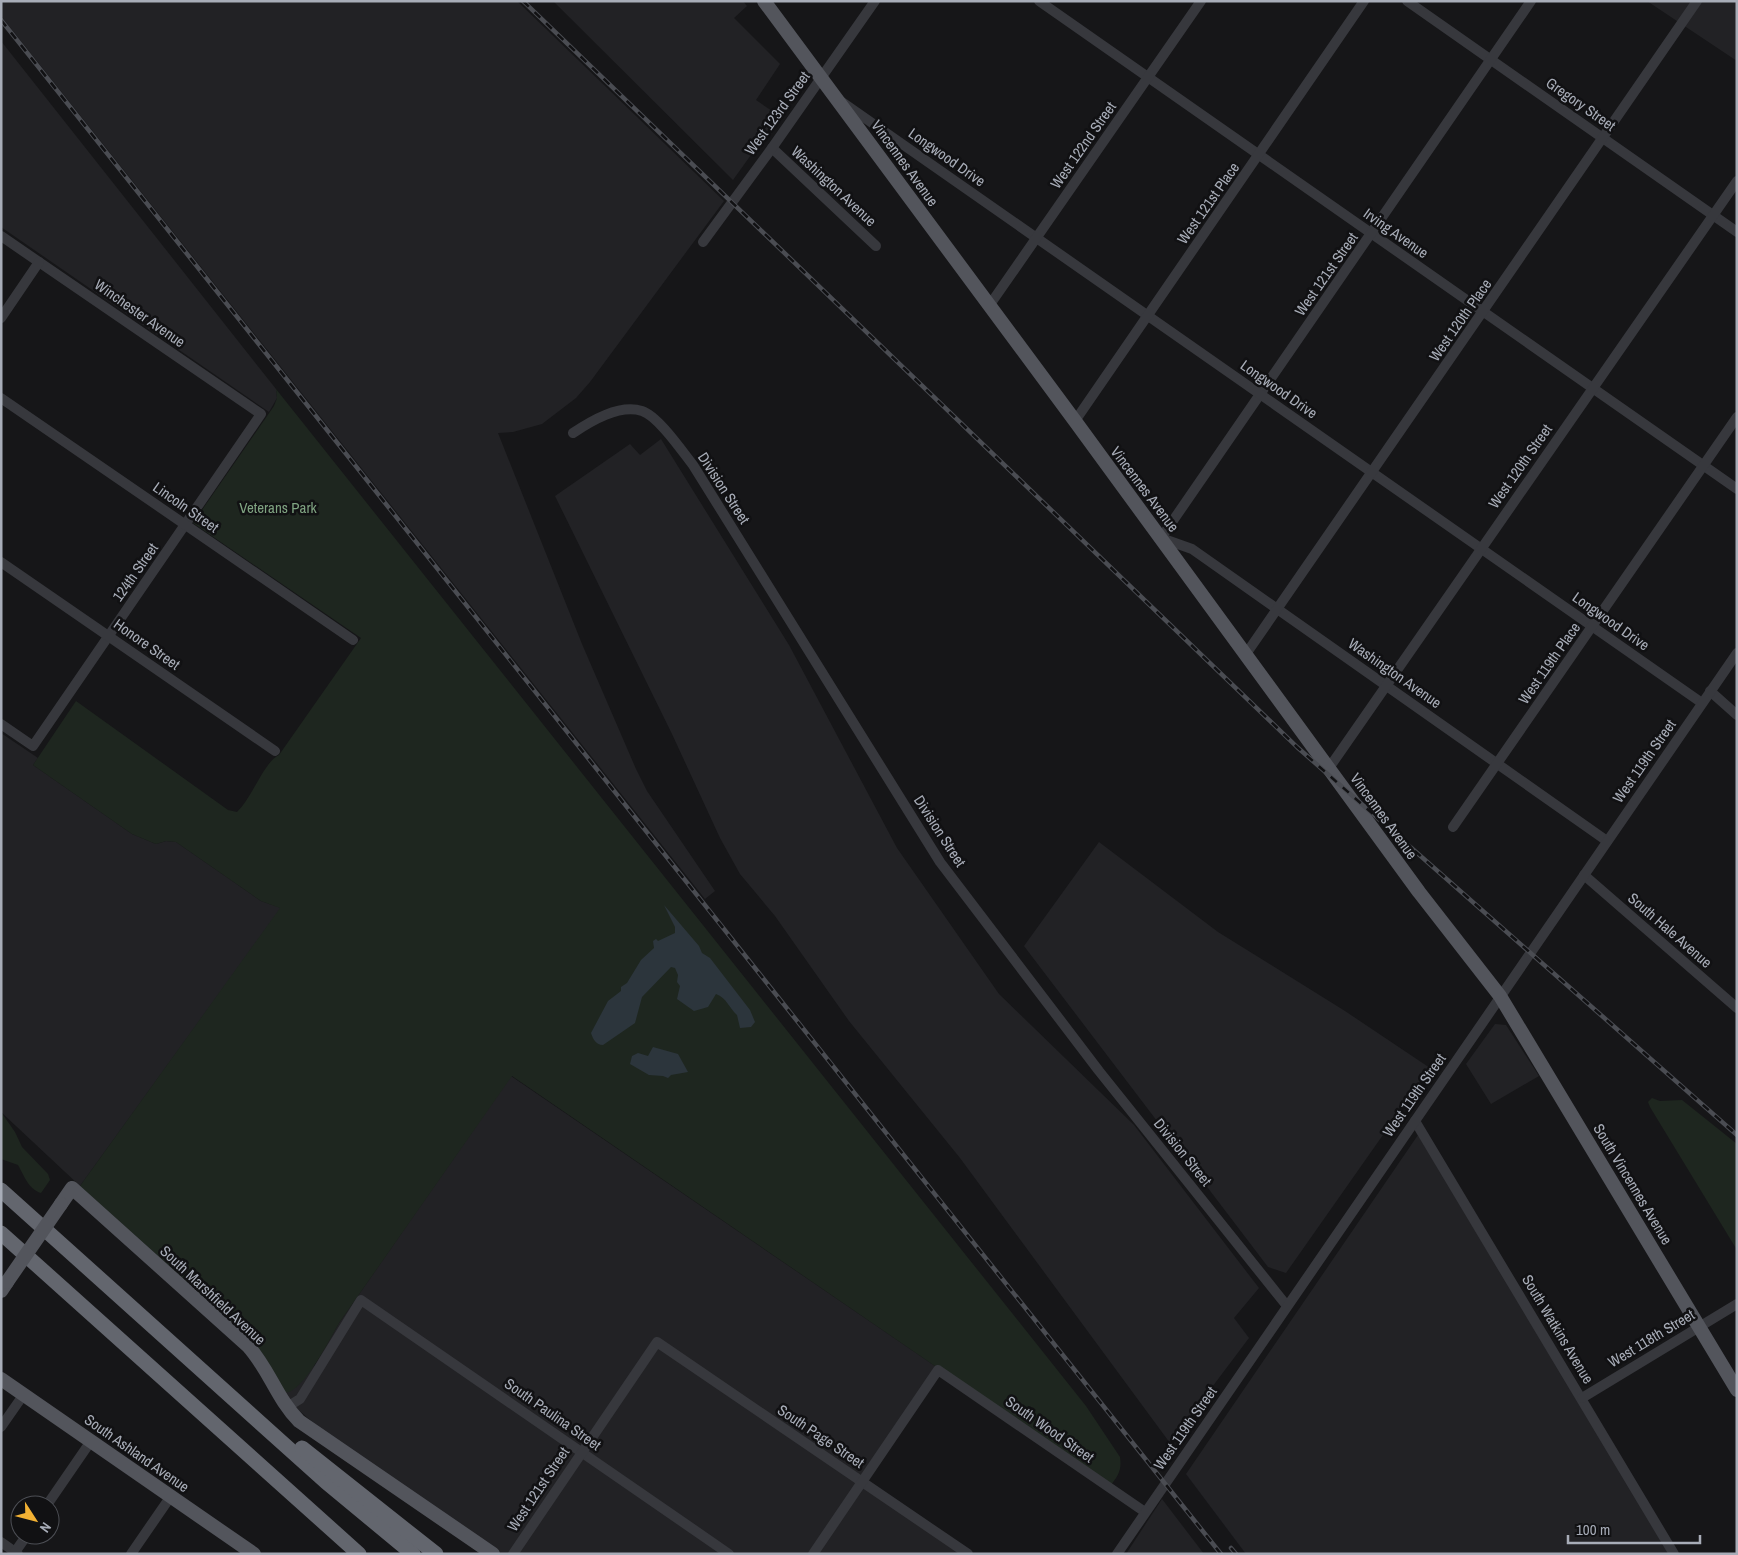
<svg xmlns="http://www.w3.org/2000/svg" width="1738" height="1555" font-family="'Archivo Narrow',sans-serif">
<rect width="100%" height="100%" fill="#161618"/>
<g fill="#222225">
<polygon points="1,1 517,1 724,201 590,382 576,398 542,424 513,432 498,433 582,644 636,769 647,791 715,891 705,899 1,16"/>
<polygon points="553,1 743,1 747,6 734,18 780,64 756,100 772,111 776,120 733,180"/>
<polygon points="1647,1 1737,1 1737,61"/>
<polygon points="1,41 276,389 277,398 269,412 1,227"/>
<polygon points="661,439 789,645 897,848 999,994 1134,1125 1259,1288 1234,1318 1249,1338 1170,1443 960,1158 849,1021 775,916 740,874 720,838 672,734 555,496 630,444 640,455"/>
<polygon points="1,733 38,758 33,765 132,834 156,844 166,841 176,842 261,901 281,908 80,1186 1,1112"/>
<polygon points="1099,842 1218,932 1345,1011 1430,1068 1286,1273 1268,1267 1024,946"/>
<polygon points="1495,1024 1506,1025 1539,1076 1491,1104 1466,1064"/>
<polygon points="511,1076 938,1368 858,1482 963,1554 502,1554 316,1425 295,1407 284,1392 315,1365 339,1323"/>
<polygon points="1418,1135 1672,1554 1246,1554 1186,1474"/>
<polygon points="1162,1499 1204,1554 1126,1554"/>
</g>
<g fill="#1e261f">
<path d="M276 389 1086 1406 1120 1457C1122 1470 1118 1476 1110 1486L512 1076 339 1323C331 1337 301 1397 284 1392L265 1357 254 1342 80 1186 280 908 261 901 176 842 166 841 156 844 132 834 33 765 76 701 228 810 237 812C252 798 264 762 279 755L361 638 193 523 274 406 277 398Z"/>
<polygon points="1652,1098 1660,1101 1682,1100 1737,1144 1737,1250 1650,1107 1648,1102"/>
<path d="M1 1112 15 1132 22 1147 48 1174 50 1180 41 1193C28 1189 24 1175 18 1165L1 1159Z"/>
</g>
<g fill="#2c353c">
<path d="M664 905 699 946 702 953 710 958 750 1010 755 1022 751 1027 740 1028 737 1015C729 1008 727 998 716 994L708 1007 694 1011 677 999 680 986 677 982 678 975 675 968 671 967 642 997 635 1023 603 1045C596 1045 593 1039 591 1033L608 1001 621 991V987L627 983 641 960 654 948 653 941 656 939 658 941 675 933V927Z"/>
<polygon points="653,1047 678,1054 688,1072 671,1075 668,1078 663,1076 649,1075 630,1064 632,1056 638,1053 648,1056"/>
</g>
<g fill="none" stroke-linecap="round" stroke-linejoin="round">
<g stroke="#37383d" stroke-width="10">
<polyline points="1039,1 1737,489"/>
<polyline points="1407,1 1737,232"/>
<polyline points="1531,1 1161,538 1192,549 1607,841"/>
<polyline points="842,102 1702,703"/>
<polyline points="772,148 876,246"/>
<polyline points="1,236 261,414 33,746 1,724"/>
<polyline points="703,242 772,148 875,1"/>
<polyline points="989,306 1201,1"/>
<polyline points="1,318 39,262"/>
<polyline points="1,398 353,640"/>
<polyline points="1075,421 1364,1"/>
<path d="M573 433C591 421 619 404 642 411 658 416 682 451 693 465L940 862 1099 1071 1287 1306"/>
<polyline points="1,562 275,751"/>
<polyline points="1246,654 1697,1"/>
<polyline points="1710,691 1737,715"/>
<polyline points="1329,768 1737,181"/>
<polyline points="1453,827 1737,417"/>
<polyline points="1584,875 1737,1008"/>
<polyline points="1415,1121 1674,1554"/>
<polyline points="1582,1398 1737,1304"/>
<polyline points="287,1407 300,1399 361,1300 729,1554"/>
<polyline points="1,1427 24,1394"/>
<polyline points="47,1505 91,1441"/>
<polyline points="1,1542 18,1554"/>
<polyline points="15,1552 27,1535"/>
<polyline points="131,1554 171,1496"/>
<polyline points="513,1554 657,1342 968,1554"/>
<polyline points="813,1554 938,1370 1145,1512"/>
<polyline points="1117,1554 1737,653"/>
</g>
<g stroke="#53555c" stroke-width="14">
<polyline points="764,1 1075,421 1419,892 1500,996 1737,1390"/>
<path d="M61 1204 72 1188 248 1346C269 1369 277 1399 299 1421L493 1554"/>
<polyline points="1,1291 7,1282"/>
<polyline points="1,1379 254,1554"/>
</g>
<g stroke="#63666e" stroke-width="15">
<polyline points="1,1190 326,1482 413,1554"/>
<polyline points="1,1233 359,1554"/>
<polyline points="302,1448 436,1554"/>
</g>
<g stroke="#4a4c52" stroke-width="4.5">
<g id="rail">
<polyline points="523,1 1297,747 1737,1135"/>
<polyline points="1,20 1221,1554"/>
<polyline points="1231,1548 1236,1554"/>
</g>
</g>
<use href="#rail" stroke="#111113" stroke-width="2.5" stroke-dasharray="8" stroke-linecap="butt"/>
<polyline stroke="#53555c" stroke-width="14" points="7,1282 61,1204"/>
</g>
<g text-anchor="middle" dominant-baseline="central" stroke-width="5" stroke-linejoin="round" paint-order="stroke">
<g font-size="15" fill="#a8adb8" stroke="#111113">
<text transform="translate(1581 104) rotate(35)">Gregory Street</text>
<text transform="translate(777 113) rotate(-54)">West 123rd Street</text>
<text transform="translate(1083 145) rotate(-55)">West 122nd Street</text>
<text transform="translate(947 157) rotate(35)">Longwood Drive</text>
<text transform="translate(905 163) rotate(54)">Vincennes Avenue</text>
<text transform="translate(834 186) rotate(43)">Washington Avenue</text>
<text transform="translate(1208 203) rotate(-55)">West 121st Place</text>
<text transform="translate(1396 233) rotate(35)">Irving Avenue</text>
<text transform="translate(1326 274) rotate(-55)">West 121st Street</text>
<text transform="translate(140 313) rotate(35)">Winchester Avenue</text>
<text transform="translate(1460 320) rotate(-55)">West 120th Place</text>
<text transform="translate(1279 389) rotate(35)">Longwood Drive</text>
<text transform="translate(1520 466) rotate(-55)">West 120th Street</text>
<text transform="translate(724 488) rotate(57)">Division Street</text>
<text transform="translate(1145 489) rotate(53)">Vincennes Avenue</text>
<text transform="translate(186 507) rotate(35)">Lincoln Street</text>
<text transform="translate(135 572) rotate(-55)">124th Street</text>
<text transform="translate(1611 621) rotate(35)">Longwood Drive</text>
<text transform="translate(147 644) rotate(35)">Honore Street</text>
<text transform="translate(1549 663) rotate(-55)">West 119th Place</text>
<text transform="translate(1395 673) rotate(35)">Washington Avenue</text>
<text transform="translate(1644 761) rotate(-55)">West 119th Street</text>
<text transform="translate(1384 816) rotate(54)">Vincennes Avenue</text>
<text transform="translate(940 831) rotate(57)">Division Street</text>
<text transform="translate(1670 930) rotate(41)">South Hale Avenue</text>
<text transform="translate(1414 1095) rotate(-55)">West 119th Street</text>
<text transform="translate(1183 1152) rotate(51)">Division Street</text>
<text transform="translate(1633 1184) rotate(59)">South Vincennes Avenue</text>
<text transform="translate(213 1295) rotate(43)">South Marshfield Avenue</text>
<text transform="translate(1558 1329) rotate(59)">South Watkins Avenue</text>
<text transform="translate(1651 1338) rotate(-31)">West 118th Street</text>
<text transform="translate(553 1414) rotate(35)">South Paulina Street</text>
<text transform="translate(1185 1428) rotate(-55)">West 119th Street</text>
<text transform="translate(1050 1429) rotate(35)">South Wood Street</text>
<text transform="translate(821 1436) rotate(34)">South Page Street</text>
<text transform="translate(137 1453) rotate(35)">South Ashland Avenue</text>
<text transform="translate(538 1489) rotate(-56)">West 121st Street</text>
</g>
<g font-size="15" fill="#7fa381" stroke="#111113">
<text x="278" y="507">Veterans Park</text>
</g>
</g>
<rect width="1738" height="1555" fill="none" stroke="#a8adb8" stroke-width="5"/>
<g transform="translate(35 1520) rotate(126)"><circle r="24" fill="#111113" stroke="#4d4f55"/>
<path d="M0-4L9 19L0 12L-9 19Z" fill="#f2b134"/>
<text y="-8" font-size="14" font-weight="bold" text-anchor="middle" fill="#a8adb8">N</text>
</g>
<path d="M1568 1535v8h132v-8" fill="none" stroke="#a8adb8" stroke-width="2.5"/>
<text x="1576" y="1535" font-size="15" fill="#a8adb8" stroke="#111113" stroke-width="4" paint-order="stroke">100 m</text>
</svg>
